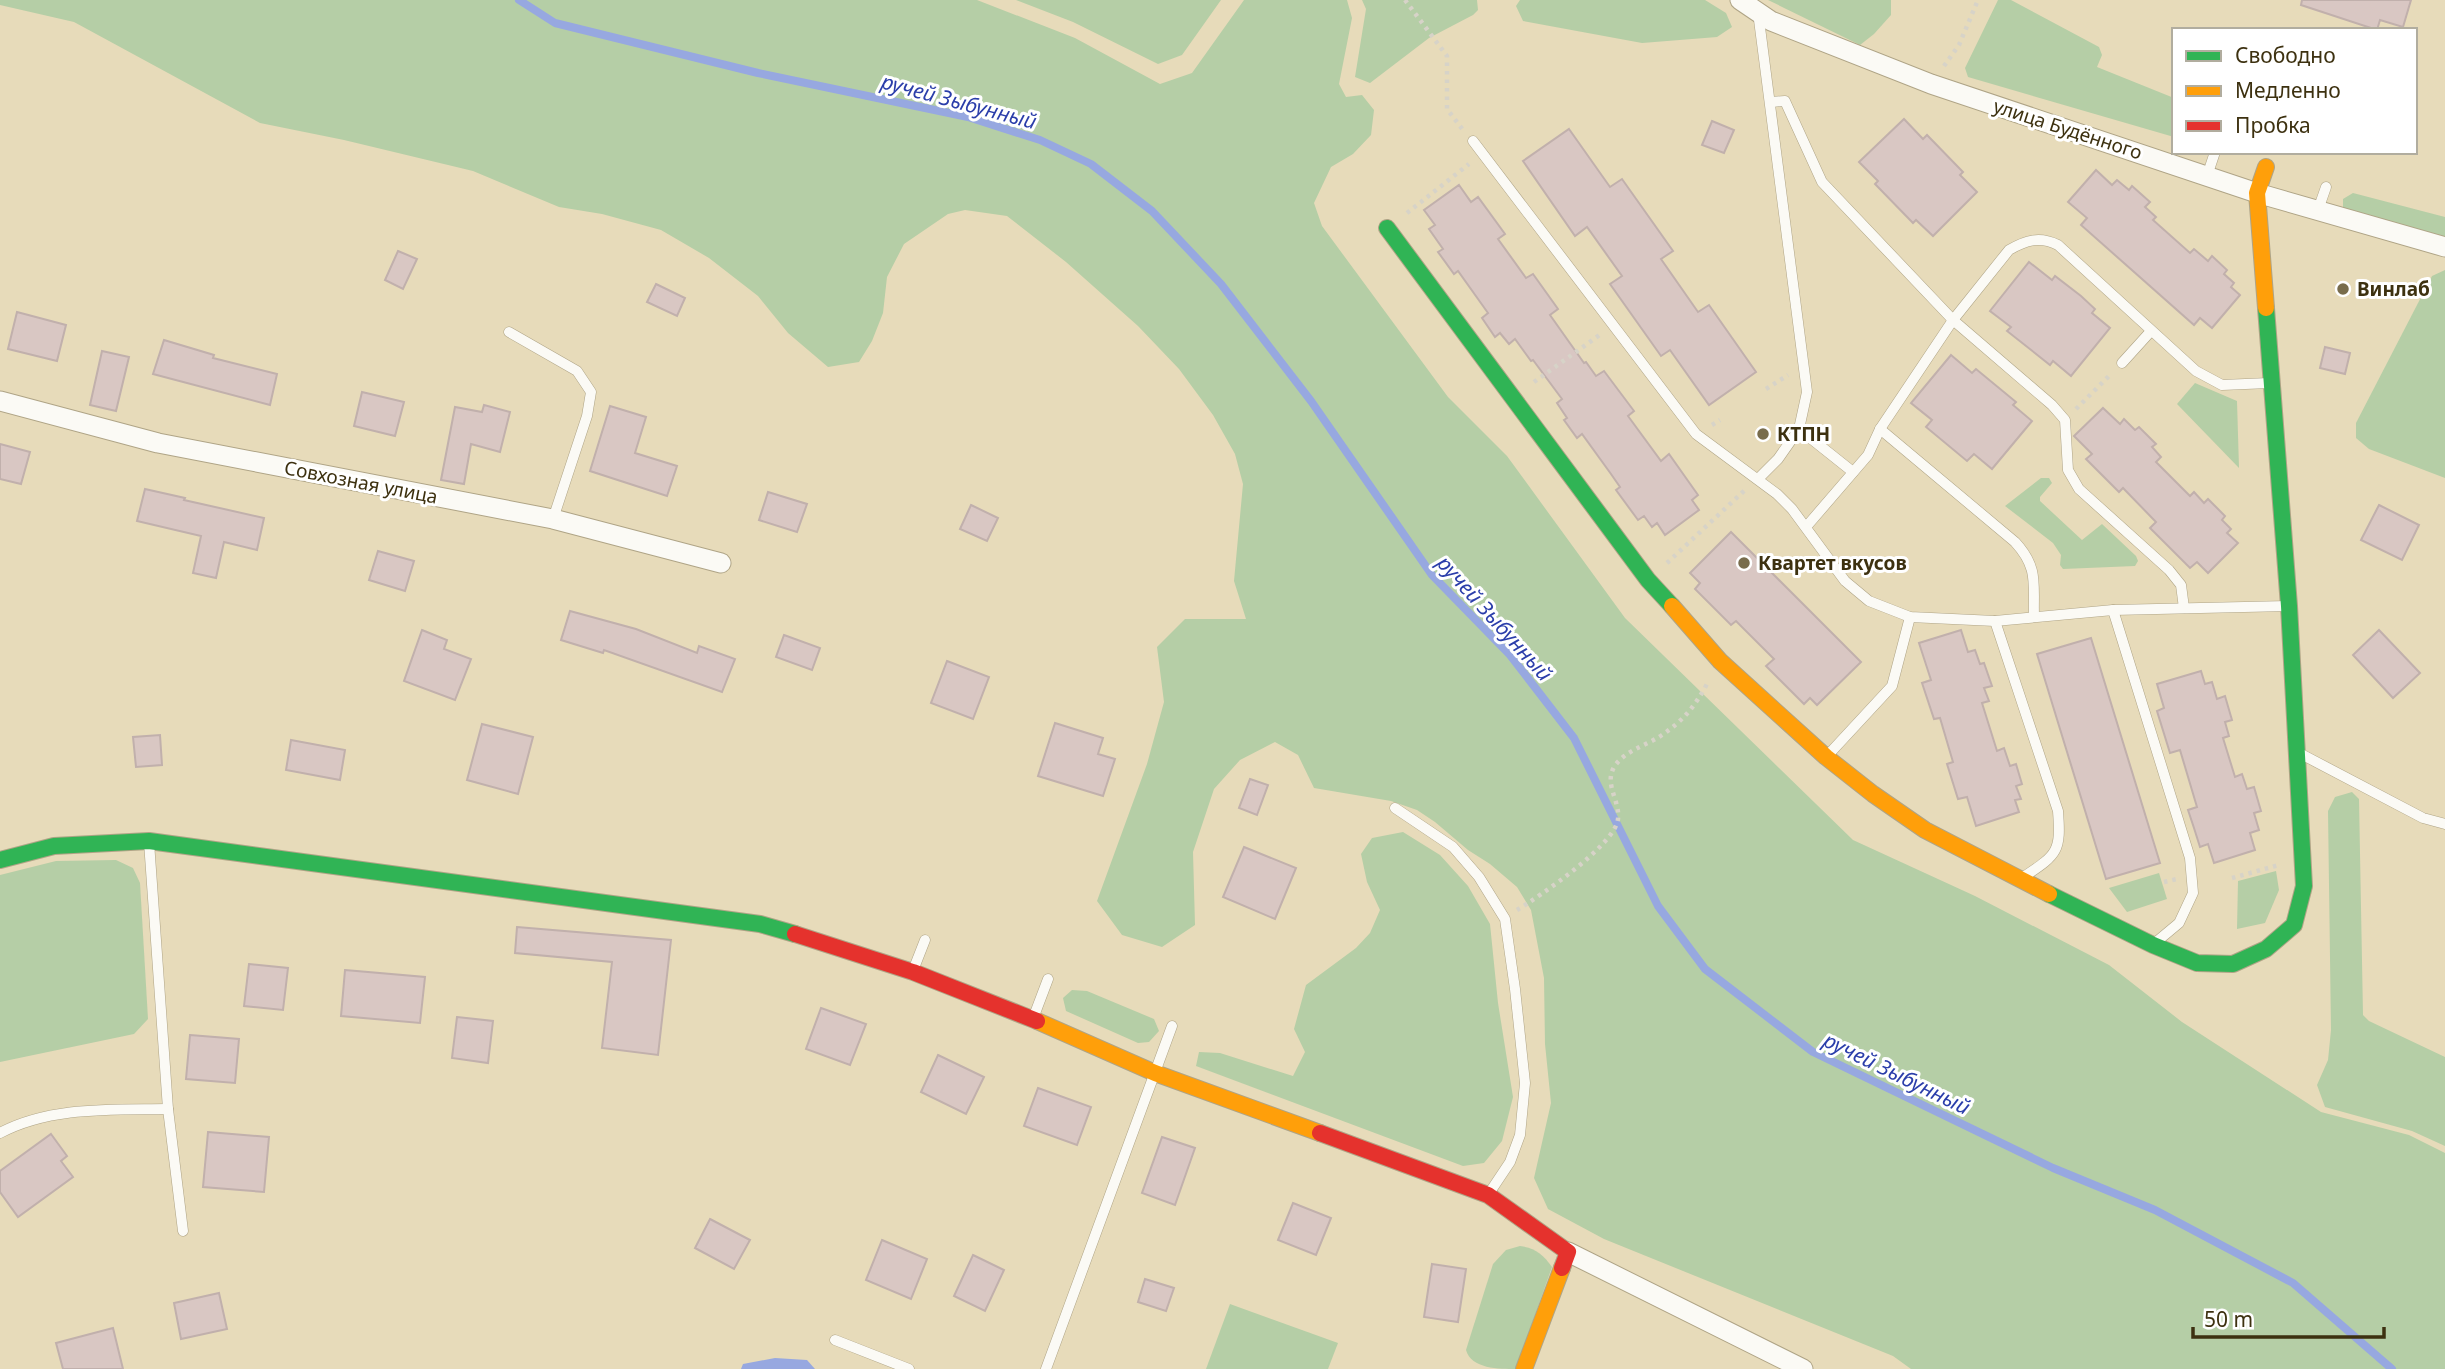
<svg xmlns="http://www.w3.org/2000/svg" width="2445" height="1369" font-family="'Noto Sans',sans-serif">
<rect width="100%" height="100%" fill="#e7dbba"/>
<g fill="#b5cea6">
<polygon points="0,0 977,0 1075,38 1160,84 1192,73 1244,0 1347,0 1352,18 1339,84 1346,97 1362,95 1374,110 1371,135 1353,154 1331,167 1314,203 1322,226 1448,397 1507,456 1625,618 1853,840 1975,896 2109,965 2182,1022 2321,1112 2409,1135 2445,1153 2445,1369 1911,1369 1893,1356 1604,1239 1548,1209 1534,1178 1551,1103 1545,1044 1544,978 1531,910 1517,887 1490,864 1468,850 1435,822 1417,810 1391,801 1314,788 1298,755 1275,742 1240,760 1214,789 1193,852 1195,925 1162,947 1122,935 1097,901 1147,764 1164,702 1157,647 1185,619 1246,619 1234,581 1243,484 1235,454 1213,415 1179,369 1138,326 1066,262 1007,216 965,210 948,214 904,244 887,277 883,313 872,341 859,362 828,367 788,333 758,296 709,258 661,230 602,214 559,207 473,171 344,140 260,123 74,22 0,5"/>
<polygon points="1016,0 1221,0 1182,55 1158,64 1073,22"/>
<polygon points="1362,0 1477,0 1478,10 1473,15 1429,38 1370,83 1355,77 1366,9"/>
<polygon points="1520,0 1705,0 1726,13 1732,27 1717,37 1642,43 1523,21 1516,6"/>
<polygon points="1768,0 1891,0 1891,15 1874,34 1860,45"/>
<polygon points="1998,0 2011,0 2099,47 2102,55 2097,67 2174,98 2174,137 1968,77 1965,68"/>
<polygon points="2353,193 2445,217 2445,238 2343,208 2343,199"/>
<polygon points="2445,270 2445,478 2369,449 2356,438 2356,423 2432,276"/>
<polygon points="2195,383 2237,401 2239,468 2177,404"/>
<polygon points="2041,478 2049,478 2052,483 2040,497 2040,501 2082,540 2102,524 2136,556 2138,561 2135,566 2063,569 2060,565 2061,555 2053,543 2005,506"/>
<polygon points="2352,792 2359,799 2363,1015 2369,1021 2445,1057 2445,1146 2412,1131 2325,1107 2317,1085 2328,1060 2331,1030 2328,811 2335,797"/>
<polygon points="1403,832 1440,855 1468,886 1490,924 1498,1003 1513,1097 1502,1141 1484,1163 1463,1166 1196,1066 1199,1052 1220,1053 1293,1076 1305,1052 1294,1029 1306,985 1356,948 1370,933 1380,910 1367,882 1361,854 1372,838"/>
<polygon points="116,860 133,868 140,883 148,1019 134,1034 0,1062 0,875 56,861"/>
<polygon points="2276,871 2279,890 2265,923 2237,929 2238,881"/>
<polygon points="2159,873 2167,899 2127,912 2109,888"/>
<polygon points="1072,990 1087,991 1154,1019 1159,1031 1149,1042 1138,1043 1066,1011 1063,998"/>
<path d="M1520 1246C1535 1248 1543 1254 1552 1267L1516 1369C1499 1369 1471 1369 1466 1350L1493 1264 1506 1250Z"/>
<polygon points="1230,1304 1338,1343 1328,1369 1206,1369"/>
</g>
<polygon fill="#97a8e0" points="775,1358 807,1360 815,1369 741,1369 743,1364"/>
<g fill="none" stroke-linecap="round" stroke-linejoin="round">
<polyline stroke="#97a8e0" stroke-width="8" points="519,0 555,23 758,73 968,117 1040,140 1091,164 1152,211 1221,284 1311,401 1432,575 1510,655 1574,738 1658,906 1705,969 1813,1052 2053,1168 2155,1210 2293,1283 2392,1369"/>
</g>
<g fill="#d9c7c3" stroke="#c1b0ac" stroke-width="2">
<polygon points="2302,0 2411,0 2403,27 2380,20 2377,30 2301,5"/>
<polygon points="1904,119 1923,139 1927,135 1963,172 1960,175 1977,192 1933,236 1916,220 1913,223 1875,184 1878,181 1859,162"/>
<polygon points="1712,121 1734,130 1724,153 1702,145"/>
<polygon points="1569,129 1610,187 1622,179 1673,251 1661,259 1698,312 1709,305 1756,372 1709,405 1670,350 1661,356 1610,284 1622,276 1587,227 1575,236 1523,161"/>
<polygon points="2096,170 2112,185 2117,180 2129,190 2132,186 2150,202 2145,207 2156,217 2153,220 2190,253 2194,249 2208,261 2212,256 2227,270 2224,274 2234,283 2231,287 2240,295 2212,328 2200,318 2194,325 2081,225 2087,218 2068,202"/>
<polygon points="1459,185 1471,202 1478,197 1505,234 1498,239 1526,278 1533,274 1558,309 1550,315 1584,363 1586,362 1596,376 1604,371 1634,411 1628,416 1661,461 1669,454 1698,495 1692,500 1699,510 1665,535 1657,523 1652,527 1644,516 1638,520 1616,490 1620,487 1611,474 1582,434 1577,438 1564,420 1567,418 1557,403 1562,399 1533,360 1531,361 1515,339 1509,344 1500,333 1495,337 1482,318 1488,313 1458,271 1454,274 1438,252 1443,249 1429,229 1435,225 1424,210"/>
<polygon points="398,251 417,259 403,289 385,280"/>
<polygon points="2029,262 2052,280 2055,276 2081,296 2095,309 2092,313 2110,328 2071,376 2053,361 2050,365 2007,331 2011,327 1990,311"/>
<polygon points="656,284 685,298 677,316 647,302"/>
<polygon points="17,312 66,325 57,361 8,349"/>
<polygon points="164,340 214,355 213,358 277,374 270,405 153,374"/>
<polygon points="2325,347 2350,353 2345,374 2320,368"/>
<polygon points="102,351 129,357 116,411 90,405"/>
<polygon points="1951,355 1972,373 1976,369 2016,402 2013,405 2032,421 1992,469 1974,454 1967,461 1926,427 1932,420 1911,403"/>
<polygon points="362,392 404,402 395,436 354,426"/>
<polygon points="484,405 510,412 500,452 471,444 464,484 441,480 455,407 482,412"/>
<polygon points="610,406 646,417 635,453 677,466 667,496 590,471"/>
<polygon points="2103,408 2120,424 2124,419 2135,430 2139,427 2156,444 2152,447 2161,457 2156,462 2190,496 2194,492 2204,503 2208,499 2225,516 2222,520 2231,529 2227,533 2238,543 2208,573 2197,562 2190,568 2150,528 2156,522 2123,488 2119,492 2086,459 2092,454 2074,436"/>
<polygon points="0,444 30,452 21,484 0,479"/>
<polygon points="145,489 185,498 184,500 264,518 257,550 224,542 216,578 193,573 201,536 137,521"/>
<polygon points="768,492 807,504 797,532 759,520"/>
<polygon points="971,505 998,518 987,541 960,529"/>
<polygon points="2379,505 2419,525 2402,560 2361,540"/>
<polygon points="1731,532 1861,662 1817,705 1810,698 1804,704 1766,666 1774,659 1736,621 1731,625 1695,589 1700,583 1690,573"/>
<polygon points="378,551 414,561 405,591 369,580"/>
<polygon points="570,611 636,629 697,653 699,646 735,659 722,692 604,650 603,653 561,640"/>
<polygon points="422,630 447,640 444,649 471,659 455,700 404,681"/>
<polygon points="1961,630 1968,652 1975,650 1980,664 1984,663 1992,686 1984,688 1989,701 1982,703 1997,751 2004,748 2010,766 2016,764 2022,784 2016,786 2021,799 2015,800 2019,812 1976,826 1967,797 1958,799 1947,764 1953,762 1940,718 1934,719 1922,683 1931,680 1919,643"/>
<polygon points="2379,630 2420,673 2393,698 2353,655"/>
<polygon points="784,635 820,648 812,670 776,657"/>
<polygon points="2091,638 2160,863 2106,879 2037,654"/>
<polygon points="947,661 989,677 973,719 931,703"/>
<polygon points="2201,671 2205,684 2212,682 2217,699 2225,696 2232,720 2225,722 2229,736 2223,738 2235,777 2242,774 2247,789 2254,787 2261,811 2254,813 2259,830 2250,833 2255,850 2214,863 2208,844 2200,847 2194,828 2188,810 2197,807 2180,750 2170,753 2157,711 2164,708 2157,684"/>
<polygon points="1055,723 1103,738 1098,754 1115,759 1103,796 1038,776"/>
<polygon points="482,724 533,737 518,794 467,780"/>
<polygon points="160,735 162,765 136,767 133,737"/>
<polygon points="291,740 345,750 340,780 286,770"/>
<polygon points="1250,779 1268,785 1257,815 1239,808"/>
<polygon points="1244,847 1296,868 1275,919 1223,897"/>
<polygon points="517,927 671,940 658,1055 602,1048 612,962 515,953"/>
<polygon points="249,964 288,968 283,1010 244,1006"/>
<polygon points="345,970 425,977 420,1023 341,1016"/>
<polygon points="821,1008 866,1024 850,1065 806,1049"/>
<polygon points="457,1017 493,1021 488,1063 452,1058"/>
<polygon points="190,1035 239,1039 235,1083 186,1079"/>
<polygon points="938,1055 984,1077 966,1114 921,1092"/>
<polygon points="1038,1088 1091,1107 1077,1145 1024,1126"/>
<polygon points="208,1132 269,1137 264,1192 203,1187"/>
<polygon points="51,1134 67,1156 61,1161 73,1177 18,1217 0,1192 0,1171"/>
<polygon points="1162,1137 1195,1148 1175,1205 1142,1193"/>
<polygon points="1293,1203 1331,1218 1316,1255 1278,1240"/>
<polygon points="710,1219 750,1240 734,1269 695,1248"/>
<polygon points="882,1240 927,1259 911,1299 866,1280"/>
<polygon points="973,1255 1004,1270 985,1311 954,1296"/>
<polygon points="1432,1264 1466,1269 1458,1322 1424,1317"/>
<polygon points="1145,1279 1174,1288 1166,1311 1138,1302"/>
<polygon points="219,1293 227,1329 181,1339 174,1303"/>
<polygon points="113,1328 123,1369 63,1369 56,1343"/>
</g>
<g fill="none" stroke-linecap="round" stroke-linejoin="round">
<g stroke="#afa486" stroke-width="11">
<g id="lane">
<polyline points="1771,102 1785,101 1822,182 1953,320 2052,405 2065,420 2068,470 2079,489 2169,570 2181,585 2184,608"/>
<polyline points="1473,141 1696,434 1777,494 1792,509 1845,581 1869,601 1910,617 1995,621 2113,610 2190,858 2193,893 2179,923 2155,943"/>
<polyline points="2207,176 2215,152"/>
<polyline points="2318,210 2326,187"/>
<polyline points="509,332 577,371 591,392 587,416 553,519"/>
<polyline points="2122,363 2151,331"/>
<polyline points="1799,429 1853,472"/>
<path d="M1880 429 2015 542C2039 568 2033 584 2034 617"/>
<polyline points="1758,479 1778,459 1799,429 1807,392 1758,12"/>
<path d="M1806 527 1868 455 1880 429 1953 320 2009 250C2026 240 2040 236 2058 245L2196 371 2222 385 2269 383"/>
<polyline points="2113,610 2288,606"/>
<path d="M1995 621 2058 811C2061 851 2058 854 2025 876"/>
<polyline points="1829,754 1892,686 1910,617"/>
<polyline points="2301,754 2423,818 2445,824"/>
<polyline points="1395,808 1453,847 1479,877 1505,919 1515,989 1525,1083 1520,1135 1510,1162 1488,1195"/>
<polyline points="149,842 168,1109 183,1231"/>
<polyline points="914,968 925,940"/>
<polyline points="1034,1016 1048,979"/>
<path d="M0 1133C51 1106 112 1110 168 1109"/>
<polyline points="835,1340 909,1369"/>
<polyline points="1046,1369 1172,1026"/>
</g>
</g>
<g stroke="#afa486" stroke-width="21">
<g id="street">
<polyline points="1740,0 1771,21 1931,84 2257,193 2445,247"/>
<polyline points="0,401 158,443 553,519 721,563"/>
<polyline points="1568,1252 1803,1369"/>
</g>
</g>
<g stroke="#afa486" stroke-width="18">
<g id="fast">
<polyline points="1387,228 1648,580 1672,606"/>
<polyline points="0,860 54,846 149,841 760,924 795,934"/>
<polyline points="2049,894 2153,945 2197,963 2233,964 2266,949 2294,925 2304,886 2289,606 2266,308"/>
</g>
</g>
<g stroke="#afa486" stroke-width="18">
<g id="slow">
<polyline points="2266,308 2257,193 2266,167"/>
<polyline points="1672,606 1720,661 1826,757 1873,794 1925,830 2049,894"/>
<polyline points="1037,1021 1155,1073 1320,1133"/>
<polyline points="1524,1369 1562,1268"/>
</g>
</g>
<g stroke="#afa486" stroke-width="18">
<g id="jam">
<polyline points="795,934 913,972 1037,1021"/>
<polyline points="1320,1133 1488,1195 1568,1252 1562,1268"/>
</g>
</g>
<g stroke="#d7d3c8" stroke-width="4.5" stroke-dasharray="3.5 5" stroke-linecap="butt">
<polyline points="1405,0 1447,56 1447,109 1463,130"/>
<polyline points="1944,66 1959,45 1978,0"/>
<polyline points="1407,213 1469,164"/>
<polyline points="1534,382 1601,334"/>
<polyline points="1766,389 1788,375"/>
<polyline points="2076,409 2112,373"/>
<polyline points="1712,425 1720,420"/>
<polyline points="1667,563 1745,490"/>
<polyline points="2232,878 2279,865"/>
<polyline points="2164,882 2177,879"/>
<path d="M1517 910C1540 896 1615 845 1618 819 1620 800 1604 785 1614 767 1625 750 1646 746 1662 735 1684 720 1695 706 1707 684"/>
</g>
<use href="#lane" stroke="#fbfaf5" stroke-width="10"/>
<use href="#street" stroke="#fbfaf5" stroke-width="19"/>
<use href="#fast" stroke="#30b455" stroke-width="16"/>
<use href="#slow" stroke="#ff9f0a" stroke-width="16"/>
<use href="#jam" stroke="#e5322d" stroke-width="16"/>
</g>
<g fill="#786c4c" stroke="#fff" stroke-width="2.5">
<circle cx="2343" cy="289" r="7"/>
<circle cx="1763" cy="434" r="7"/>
<circle cx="1744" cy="563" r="7"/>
</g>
<g text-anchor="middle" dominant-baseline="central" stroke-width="6" stroke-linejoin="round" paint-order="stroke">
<g font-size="19" fill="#3d3110" stroke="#fff">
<text transform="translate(2068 129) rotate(18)">улица Будённого</text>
<text transform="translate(361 482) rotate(11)">Совхозная улица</text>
</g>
<g font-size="19" font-weight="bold" fill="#3d3110" stroke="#fff" text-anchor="start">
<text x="2357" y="289">Винлаб</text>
<text x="1777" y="434">КТПН</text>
<text x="1758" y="563">Квартет вкусов</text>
</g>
<g font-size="21" font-style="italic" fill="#2b3eaa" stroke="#fff">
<text transform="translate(959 101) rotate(15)">ручей Зыбунный</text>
<text transform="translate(1495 618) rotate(48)">ручей Зыбунный</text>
<text transform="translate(1897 1073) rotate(26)">ручей Зыбунный</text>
</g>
</g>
<rect x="2172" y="28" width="245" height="126" fill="#ffffff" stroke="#b1ad9f" stroke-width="2"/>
<rect x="2186" y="51" width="35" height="10" fill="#30b455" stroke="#b1ad9f" stroke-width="2"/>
<text x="2235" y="63" font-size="21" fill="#3d3110">Свободно</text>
<rect x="2186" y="86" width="35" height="10" fill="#ff9f0a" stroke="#b1ad9f" stroke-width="2"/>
<text x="2235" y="98" font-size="21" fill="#3d3110">Медленно</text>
<rect x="2186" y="121" width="35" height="10" fill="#e5322d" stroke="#b1ad9f" stroke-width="2"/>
<text x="2235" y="133" font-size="21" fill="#3d3110">Пробка</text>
<path d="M2193 1327v10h191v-10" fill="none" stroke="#3d3110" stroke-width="3.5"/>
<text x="2204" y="1327" font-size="21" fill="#3d3110" stroke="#ffffff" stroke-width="5" paint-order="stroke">50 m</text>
</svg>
